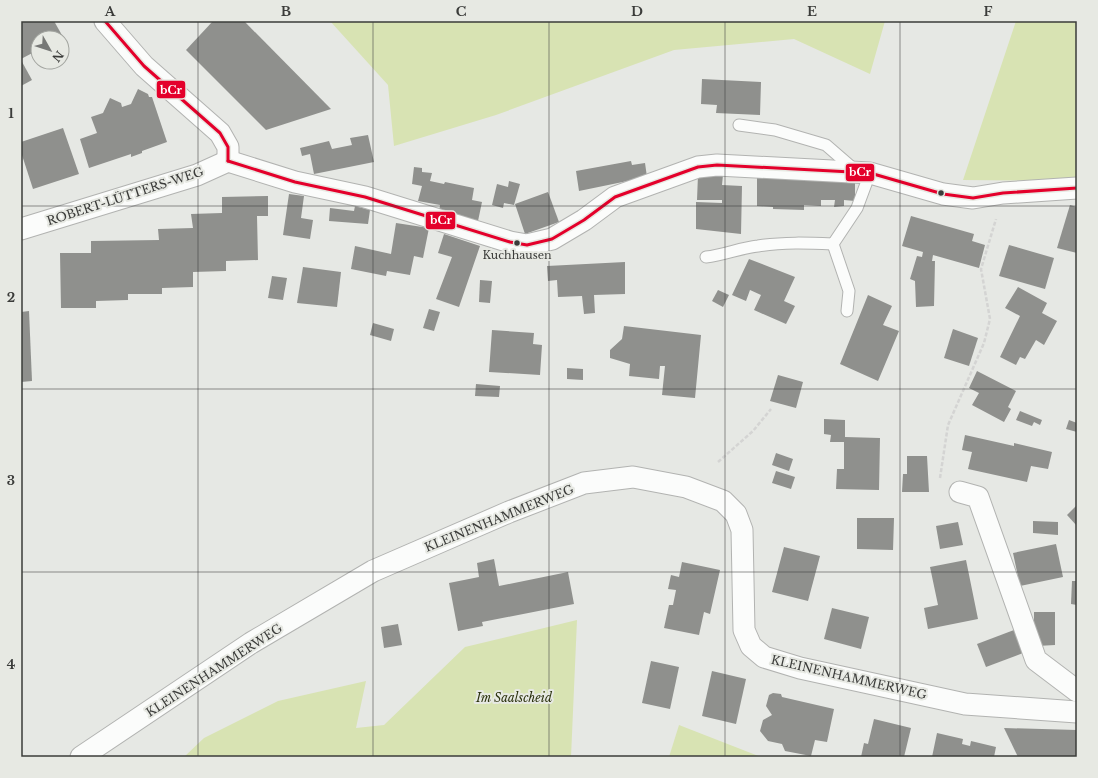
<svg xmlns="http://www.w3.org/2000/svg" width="1098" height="778" font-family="'Libre Baskerville',serif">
<rect width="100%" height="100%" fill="#e6e8e4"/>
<g fill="#d8e3b3">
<polygon points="330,21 885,21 870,74 794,39 674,50 496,115 394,146 388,85"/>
<polygon points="1016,21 1077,21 1077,181 963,180"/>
<polygon points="577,620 571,757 184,757 204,738 278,701 366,681 356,728 384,725 465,647"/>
<polygon points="679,725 761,757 669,757"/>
</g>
<g fill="#8f908d">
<polygon points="21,21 54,21 63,37 38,38 38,50 21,59"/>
<polygon points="213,21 244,21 331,109 266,130 186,50"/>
<polygon points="21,60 32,80 21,86"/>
<polygon points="702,79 761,82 760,115 716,113 717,105 701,104"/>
<polygon points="138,89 148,94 149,97 152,97 167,142 142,151 142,153 131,157 131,154 89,168 80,139 97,133 91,117 103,113 110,98 121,103 122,107 131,104"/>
<polygon points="63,128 79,174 33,189 21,152 21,142"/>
<polygon points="368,135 374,162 314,174 310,154 302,156 300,148 329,141 332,149 352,145 350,138"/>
<polygon points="631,161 632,165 645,163 647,177 579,191 576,171"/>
<polygon points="414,167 422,168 422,172 432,173 430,181 444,184 445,182 474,188 472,200 482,202 478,221 439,213 440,205 418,201 422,186 412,184"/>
<polygon points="698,175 723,175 722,185 742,186 741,234 696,229 696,202 722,203 722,200 697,200"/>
<polygon points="757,176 855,179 855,201 844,200 844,206 834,207 835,200 821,200 821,206 804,205 804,210 773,209 773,207 757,206"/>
<polygon points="509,181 520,184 514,205 504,203 503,208 492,205 497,184 508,187"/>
<polygon points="548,192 559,222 525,234 515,204"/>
<polygon points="289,194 304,196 301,218 313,220 310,239 283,235"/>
<polygon points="268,196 268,216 257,216 258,260 226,261 226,271 193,272 193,287 162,288 162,294 128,294 128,300 96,301 96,308 61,308 60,253 91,253 91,241 159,240 158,229 193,228 191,214 222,213 222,197"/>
<polygon points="1070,205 1077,207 1077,253 1057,248"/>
<polygon points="355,206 370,210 368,224 329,221 330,208 354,211"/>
<polygon points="911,216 974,234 972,241 985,245 979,268 933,255 932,261 935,261 934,306 916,307 915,281 910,279 917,256 922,257 923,252 902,246"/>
<polygon points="396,223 429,228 423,258 414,256 410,275 387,271 386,276 351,269 355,246 391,254"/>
<polygon points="444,234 480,246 459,307 436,299 452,257 438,253"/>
<polygon points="1009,245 1054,258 1045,289 999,276"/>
<polygon points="749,259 795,277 784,301 795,306 786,324 754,310 761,295 750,290 746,301 732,295"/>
<polygon points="625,262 625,294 594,295 595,313 584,314 582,296 558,297 557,280 548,281 547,266"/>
<polygon points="303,267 341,272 337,307 297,303"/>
<polygon points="272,276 287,278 283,300 268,298"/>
<polygon points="480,280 492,281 490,303 479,302"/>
<polygon points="1018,287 1047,303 1042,313 1057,321 1044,345 1036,340 1025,359 1020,357 1016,365 1000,357 1020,316 1005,308"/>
<polygon points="718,290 729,295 723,307 712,301"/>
<polygon points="868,295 892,306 883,325 899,331 878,381 840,364"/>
<polygon points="429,309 440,312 434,331 423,328"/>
<polygon points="29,311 32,381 21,382 21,312"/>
<polygon points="373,323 394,329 391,341 370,335"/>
<polygon points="624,326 701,335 695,398 662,395 665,366 660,366 659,379 629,376 630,364 610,358 610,350 622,339"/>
<polygon points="953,329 978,338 969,366 944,358"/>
<polygon points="492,330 534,333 533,344 542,345 540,375 489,372"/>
<polygon points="567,368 583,369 583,380 567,379"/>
<polygon points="977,371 1016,391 1008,407 1011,409 1004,422 972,405 979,393 969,388"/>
<polygon points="778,375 803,382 796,408 770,401"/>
<polygon points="476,384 500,386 499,397 475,396"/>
<polygon points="1020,411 1042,420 1040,425 1034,422 1032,426 1016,420"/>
<polygon points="824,419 845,420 845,437 880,438 879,490 836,489 837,469 844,469 844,442 830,442 831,435 824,434"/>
<polygon points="1069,420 1077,423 1077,432 1066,429"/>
<polygon points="965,435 1014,446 1014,443 1052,452 1048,469 1031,466 1027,482 968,469 972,452 962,450"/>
<polygon points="776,453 793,459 789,471 772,465"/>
<polygon points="907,456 927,456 929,492 902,492 903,474 907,474"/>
<polygon points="776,471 795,477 791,489 772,483"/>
<polygon points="1077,505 1077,526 1067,515"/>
<polygon points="857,518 894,518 893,550 857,549"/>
<polygon points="1033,521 1058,522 1058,535 1033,533"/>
<polygon points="958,522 963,545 940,549 936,526"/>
<polygon points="1056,544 1063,577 1020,586 1013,553"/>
<polygon points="784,547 820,556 808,601 772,592"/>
<polygon points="494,559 499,586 568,572 574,604 482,622 483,626 458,631 449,583 479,577 477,563"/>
<polygon points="966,560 978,619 928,629 924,608 938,605 930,567"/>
<polygon points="682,562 720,570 710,614 704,612 699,635 664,628 669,605 673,605 676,590 668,589 671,575 679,577"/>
<polygon points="1072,581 1077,581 1077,605 1071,604"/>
<polygon points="832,608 869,617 861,649 824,639"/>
<polygon points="1034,612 1055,612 1055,645 1037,646 1034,643"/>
<polygon points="398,624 402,645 384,648 381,627"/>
<polygon points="1014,630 1023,653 986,667 977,644"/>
<polygon points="651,661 679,667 670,709 642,703"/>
<polygon points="712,671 746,679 736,724 702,716"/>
<polygon points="773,693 781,694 782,697 834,709 827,742 815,740 811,756 785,751 782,744 768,741 760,731 763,720 772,715 766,706 769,695"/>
<polygon points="874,719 911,728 904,757 861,757 864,743 868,744"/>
<polygon points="1004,728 1077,730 1077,757 1018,757"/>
<polygon points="937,733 963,739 962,744 970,746 971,741 996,747 994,757 932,757"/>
</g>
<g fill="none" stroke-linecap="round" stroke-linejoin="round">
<g stroke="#b2b3b1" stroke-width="13">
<g id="lane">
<polyline points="739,125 775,130 826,145 856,171"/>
<polyline points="833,244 849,291 847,311"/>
<path d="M706 257C724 255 740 248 758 246 783 242 808 243 833 244L857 208 870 173"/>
</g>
</g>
<g stroke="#b2b3b1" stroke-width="23">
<g id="street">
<polyline points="105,21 144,66 220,133 228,147 228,161"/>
<polyline points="228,161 295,182 365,197 510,242 527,245 552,239 584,220 615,197 698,167 717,165 870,173 943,194 973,198 1003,193 1077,188"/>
<polyline points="21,229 197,175 228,161"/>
<polyline points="960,492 978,497 1036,660 1077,691"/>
<polyline points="81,757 251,643 373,571 509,512 584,483 633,477 686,487 723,501 736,514 742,530 744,630 751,646 764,657 800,668 965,704 1077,712"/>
</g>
</g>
<g stroke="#d4d4d3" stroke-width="2.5" stroke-dasharray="4 2" stroke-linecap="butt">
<polyline points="718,462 753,431 771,409"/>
<polyline points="940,478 948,425 984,343 990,319 981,269 996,219"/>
</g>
<use href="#lane" stroke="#fbfcfb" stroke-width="11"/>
<use href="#street" stroke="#fbfcfb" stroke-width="21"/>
<g stroke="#e7e9e3" stroke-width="6">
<g id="bus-1">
<polyline points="105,21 144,66 220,133 228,147 228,161"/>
<polyline points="228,161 295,182 365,197 510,242 527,245 552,239 584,220 615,197 698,167 717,165 870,173 943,194 973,198 1003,193 1077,188"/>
</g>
</g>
<use href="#bus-1" stroke="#e4002b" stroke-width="3"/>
</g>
<path fill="none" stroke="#3b3c3a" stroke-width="1" stroke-opacity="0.55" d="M198 21V757M373 21V757M549 21V757M725 21V757M900 21V757M21 206H1077M21 389H1077M21 572H1077"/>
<g fill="#3b3c3a" stroke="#e7e9e3" stroke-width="1.5">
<circle cx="941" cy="193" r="3.5"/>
<circle cx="517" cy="243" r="3.5"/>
</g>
<g text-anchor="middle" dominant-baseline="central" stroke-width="4" stroke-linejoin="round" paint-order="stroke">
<g font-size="11" fill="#3b3c3a" stroke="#e7e9e3">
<text x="517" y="255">Kuchhausen</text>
</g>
<g font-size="12" fill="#3b3c3a" stroke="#e7e9e3">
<text transform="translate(125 196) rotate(-18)">ROBERT-LÜTTERS-WEG</text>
<text transform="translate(499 518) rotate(-22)">KLEINENHAMMERWEG</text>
<text transform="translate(214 670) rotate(-33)">KLEINENHAMMERWEG</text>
<text transform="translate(849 677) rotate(13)">KLEINENHAMMERWEG</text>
</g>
<g font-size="12" font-style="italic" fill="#2b320e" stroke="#e7e9e3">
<text x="514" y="697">Im Saalscheid</text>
</g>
</g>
<g stroke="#e7e9e3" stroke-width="1.5">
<rect x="156" y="80" width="30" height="19" rx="4" fill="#e4002b"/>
<rect x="845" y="163" width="30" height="19" rx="4" fill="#e4002b"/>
<rect x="425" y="211" width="31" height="19" rx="4" fill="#e4002b"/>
</g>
<g font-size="11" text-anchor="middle" font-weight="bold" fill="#fff">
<text x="171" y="94">bCr</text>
<text x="860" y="176">bCr</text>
<text x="441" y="224">bCr</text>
</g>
<rect width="1098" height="778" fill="none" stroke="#e7e9e3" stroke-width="44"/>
<g transform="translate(50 50) rotate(129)"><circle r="19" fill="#e7e9e3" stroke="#a2a49f"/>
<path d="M0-3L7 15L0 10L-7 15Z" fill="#777876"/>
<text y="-6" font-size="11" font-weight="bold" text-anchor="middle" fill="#3b3c3a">N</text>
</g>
<rect x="22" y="22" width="1054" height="734" fill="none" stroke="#3b3c3a" stroke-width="1.5"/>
<g font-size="13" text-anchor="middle" font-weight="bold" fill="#3b3c3a">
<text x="110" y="16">A</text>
<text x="286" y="16">B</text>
<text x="461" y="16">C</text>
<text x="637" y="16">D</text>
<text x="812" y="16">E</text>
<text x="988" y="16">F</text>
<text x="11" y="118">1</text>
<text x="11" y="302">2</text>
<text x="11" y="485">3</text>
<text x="11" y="669">4</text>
</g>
</svg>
